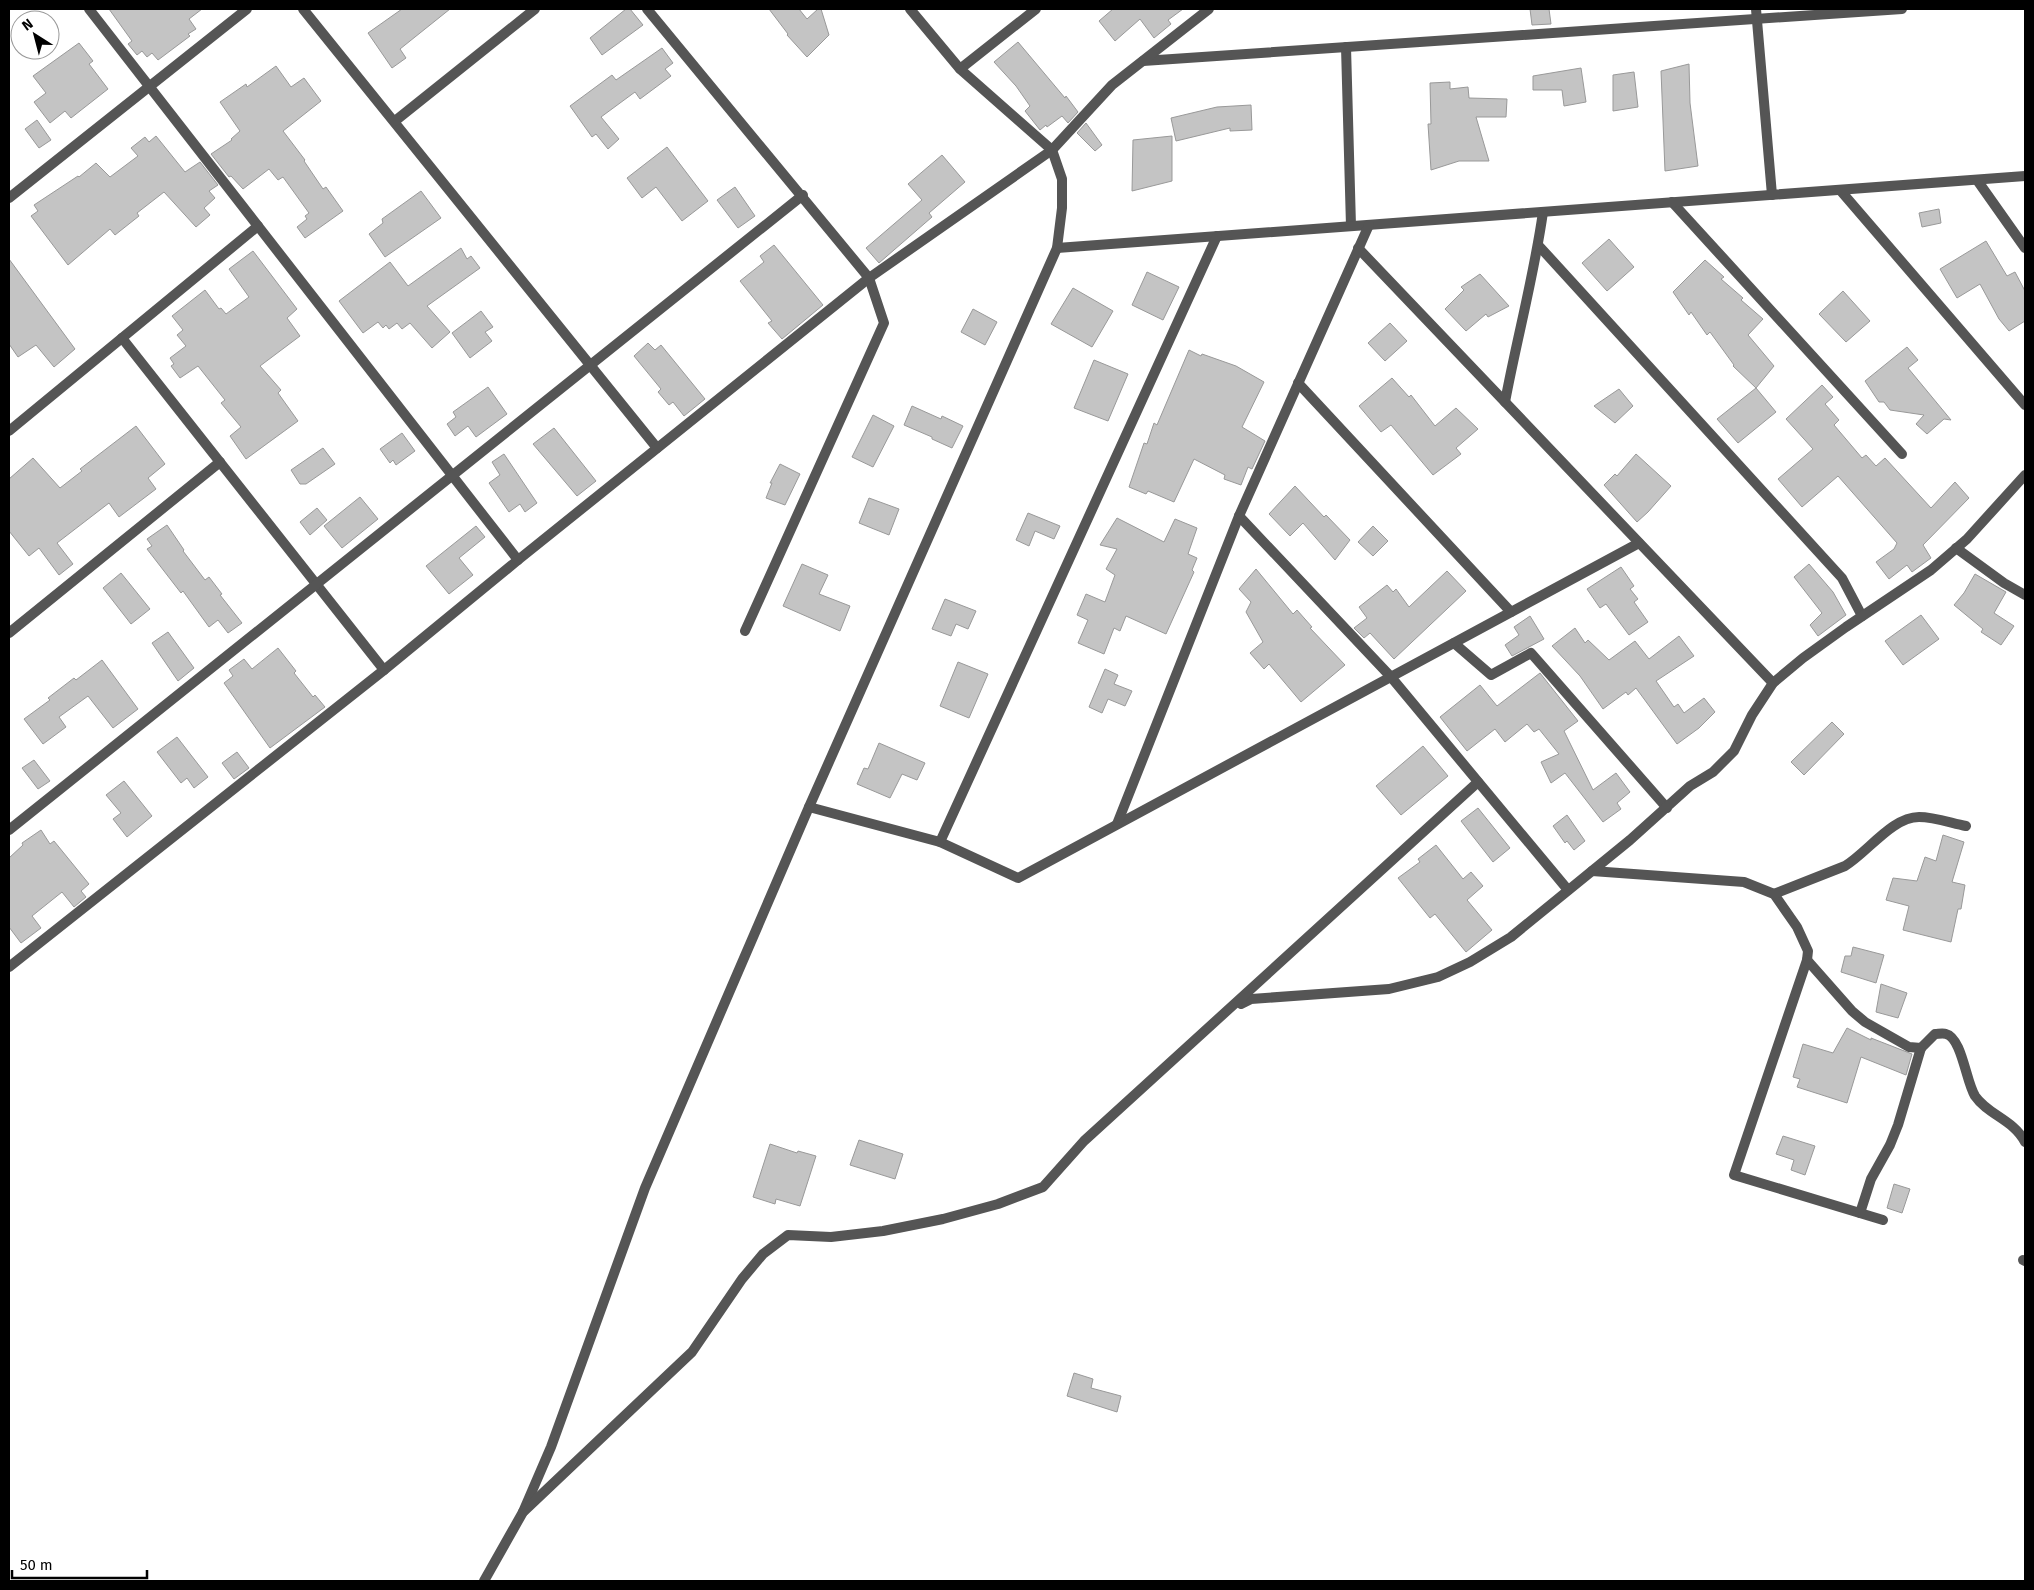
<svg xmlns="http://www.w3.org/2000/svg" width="2034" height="1590" font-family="'Fira Sans',sans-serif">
<rect width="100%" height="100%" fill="#fff"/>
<g fill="#c4c4c4" stroke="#999">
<polygon points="109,9 202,9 189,19 196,29 188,34 190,36 158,60 152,53 147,57 142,51 137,55 128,44 132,41"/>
<polygon points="402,9 450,9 400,49 406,58 392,68 368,33"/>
<polygon points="626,9 630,9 643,25 602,55 590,38"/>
<polygon points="769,9 799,9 807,19 818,9 821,9 829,35 807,57 787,35 788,34"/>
<polygon points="1113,9 1183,9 1168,20 1171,24 1154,38 1140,19 1115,41 1099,21"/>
<polygon points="1530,9 1549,9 1551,24 1532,25"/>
<polygon points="1018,42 1065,98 1066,96 1078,112 1068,123 1062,116 1047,127 1046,125 1040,130 1025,111 1030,106 1016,86 994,62"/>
<polygon points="79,43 93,61 89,64 108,89 71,118 65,111 50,123 34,102 46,93 33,76"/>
<polygon points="662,48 673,63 665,69 671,76 640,99 635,92 601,117 619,139 608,149 596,134 592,137 570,106 612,75 616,80"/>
<polygon points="1689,64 1690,103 1698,166 1665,171 1661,71"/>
<polygon points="276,66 291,87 304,78 321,101 283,131 305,160 304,161 323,189 326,187 343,211 305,238 297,227 307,219 305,216 309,213 283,177 278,180 269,169 243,189 231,176 229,177 211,154 232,140 231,139 240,131 220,102 246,84 247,87"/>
<polygon points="1581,68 1586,102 1564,106 1562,90 1533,90 1533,76"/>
<polygon points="1634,72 1638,107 1613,111 1613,75"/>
<polygon points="1450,82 1450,89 1468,87 1469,98 1507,99 1506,117 1476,117 1489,161 1459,161 1431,170 1428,124 1431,124 1430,83"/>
<polygon points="1251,105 1252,130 1230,131 1230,128 1176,141 1171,118 1217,107"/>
<polygon points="37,120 51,140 39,148 25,129"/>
<polygon points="1086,123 1102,145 1095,151 1077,133"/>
<polygon points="156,136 185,172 200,162 218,185 209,191 215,198 204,208 210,215 196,227 164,192 137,213 139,216 115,235 110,229 68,265 31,216 38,211 34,205 78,176 79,177 96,163 110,177 138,156 131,148 145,137 149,142"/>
<polygon points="1172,136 1172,181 1132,191 1133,140"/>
<polygon points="667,147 708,201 682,221 656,187 642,198 627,178"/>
<polygon points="942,155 965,182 929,213 932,217 879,263 866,248 922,200 908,184"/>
<polygon points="735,187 755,216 738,228 717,200"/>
<polygon points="421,191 441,218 385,257 369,234 383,223 382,219"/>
<polygon points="1939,209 1941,223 1922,227 1919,213"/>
<polygon points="1609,239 1634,267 1607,291 1582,263"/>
<polygon points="1986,241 2007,276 2015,272 2025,291 2025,321 2009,331 1999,319 1980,284 1957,298 1940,269"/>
<polygon points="774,245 823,305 782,339 768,323 772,321 740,281 764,262 760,256"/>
<polygon points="461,248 467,259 471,256 480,268 427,306 450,332 432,348 410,323 402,329 397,323 389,329 386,325 383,328 378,322 363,333 339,301 390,262 408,286"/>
<polygon points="253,251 297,309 287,318 300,336 260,366 281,390 278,393 298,421 246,459 230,436 241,427 221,403 225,400 198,366 180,378 171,366 174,364 170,358 186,346 177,335 183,330 172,316 205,290 219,309 221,308 226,314 249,297 229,269"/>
<polygon points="9,259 75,349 54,367 36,345 18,357 9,344"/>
<polygon points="1705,260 1724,277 1721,279 1743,298 1741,300 1763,319 1748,335 1774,366 1756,388 1733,366 1734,365 1710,332 1707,335 1691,312 1689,315 1673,292"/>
<polygon points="1147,272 1179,287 1163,320 1132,305"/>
<polygon points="1480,274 1509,306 1488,317 1486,314 1466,331 1445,309 1464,290 1461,287"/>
<polygon points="1073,288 1113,311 1092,347 1051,324"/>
<polygon points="1843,291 1870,321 1846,342 1819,314"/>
<polygon points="973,309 997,322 985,345 961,332"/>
<polygon points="481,311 493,327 485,332 492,341 470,358 452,333"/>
<polygon points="1390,323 1407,341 1385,361 1368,343"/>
<polygon points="648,343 655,350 661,345 705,399 684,416 673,402 669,405 658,392 661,389 634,356"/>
<polygon points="1907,347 1918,360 1908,368 1951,420 1944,419 1927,434 1916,424 1924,415 1890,410 1884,402 1879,402 1865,381"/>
<polygon points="1189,350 1201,356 1202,354 1236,366 1264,382 1242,427 1265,441 1252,469 1248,467 1241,485 1224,479 1225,475 1194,459 1174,502 1148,491 1146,494 1129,487 1144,443 1147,444 1154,423 1157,425"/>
<polygon points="1094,360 1128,374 1108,421 1074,408"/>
<polygon points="1392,378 1409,397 1411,395 1435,426 1456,408 1478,429 1456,448 1461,454 1433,475 1391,425 1381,432 1359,406"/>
<polygon points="1822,385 1833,397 1825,404 1839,420 1834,425 1862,458 1866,455 1876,466 1885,458 1931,508 1955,482 1969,498 1923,545 1931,558 1912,572 1907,565 1889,579 1876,562 1894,549 1897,543 1838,476 1802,507 1778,479 1813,449 1786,419"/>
<polygon points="488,387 507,414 476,437 468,426 455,436 447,424 456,417 453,412"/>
<polygon points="1756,388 1776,412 1738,443 1717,419"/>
<polygon points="1619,389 1633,406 1615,423 1594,406"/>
<polygon points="912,406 941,419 942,416 963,426 952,448 932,439 932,437 904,425"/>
<polygon points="873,415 894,426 873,467 852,457"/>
<polygon points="136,426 165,464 148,478 156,489 119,517 109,503 57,543 73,564 59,575 39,548 29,556 9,531 9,479 33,458 60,488 82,471 80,469"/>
<polygon points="554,428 596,481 577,496 533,444"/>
<polygon points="402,433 415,451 396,465 393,460 390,463 380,449"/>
<polygon points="323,448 335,464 306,484 300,484 291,470"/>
<polygon points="504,454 537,503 525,512 520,504 509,512 489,483 500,475 492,462"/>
<polygon points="1636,454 1671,486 1648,512 1637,522 1604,485 1615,474 1617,476"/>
<polygon points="780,464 800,474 785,505 766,498 772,483 770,483"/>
<polygon points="1295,486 1324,517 1326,515 1350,540 1335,560 1303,523 1290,536 1269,514"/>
<polygon points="360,497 378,519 342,548 324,526"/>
<polygon points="869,498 899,509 889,535 859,523"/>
<polygon points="317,508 327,520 310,535 300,522"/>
<polygon points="1028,513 1060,526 1054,539 1035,531 1029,546 1016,540"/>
<polygon points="1117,518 1164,542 1175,519 1197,528 1188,554 1197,558 1192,570 1194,572 1166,634 1126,616 1120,631 1114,628 1104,654 1078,643 1088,620 1077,615 1086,594 1105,602 1115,575 1106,569 1117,549 1100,545"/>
<polygon points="167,525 184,550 183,551 205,580 209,577 222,594 220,595 242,623 228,633 218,620 209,627 183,591 181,593 147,549 152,546 147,539"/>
<polygon points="476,526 485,537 459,558 473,575 449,594 426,566"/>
<polygon points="1373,526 1388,541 1373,556 1358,542"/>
<polygon points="802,564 828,575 819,594 850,606 840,631 783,606"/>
<polygon points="1809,564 1833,592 1846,615 1818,636 1810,625 1822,613 1794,577"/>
<polygon points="1621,567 1634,586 1630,589 1638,599 1634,602 1648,622 1629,635 1606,604 1600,608 1587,589"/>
<polygon points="1256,569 1293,614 1297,610 1312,627 1310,628 1345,665 1301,702 1269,664 1264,669 1250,653 1263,642 1246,612 1251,602 1239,589"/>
<polygon points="1447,571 1466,591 1394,659 1370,633 1364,638 1354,628 1367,618 1359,607 1387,585 1393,592 1396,589 1409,607"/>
<polygon points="121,573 150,609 131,624 103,588"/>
<polygon points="1975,574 2006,592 1994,613 2014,626 2001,645 1981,632 1983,629 1954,605 1964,593"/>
<polygon points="945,599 976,611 968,629 956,624 951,636 932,629"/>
<polygon points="1921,615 1939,639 1903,665 1885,641"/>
<polygon points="1530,616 1544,639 1512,656 1505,645 1519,635 1514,627"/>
<polygon points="1575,628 1585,643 1588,640 1609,660 1635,641 1649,659 1679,636 1694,656 1656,681 1674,707 1678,704 1684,713 1704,698 1715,712 1699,728 1677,744 1636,688 1628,695 1626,692 1603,709 1580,676 1552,646"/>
<polygon points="168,632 194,668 178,681 152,643"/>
<polygon points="278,648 296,671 294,673 313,697 315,695 325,707 270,748 224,683 233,676 229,670 244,659 252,669"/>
<polygon points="102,660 138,709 113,728 88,696 59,717 66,727 43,744 24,719 50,700 48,698 74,678 76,680"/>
<polygon points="958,662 988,674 969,718 940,706"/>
<polygon points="1105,669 1118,675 1114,684 1132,691 1125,706 1108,699 1102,713 1089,707"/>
<polygon points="1540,673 1578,721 1564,731 1593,790 1616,773 1630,792 1617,803 1621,809 1603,822 1565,773 1551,783 1541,762 1559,754 1539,729 1534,732 1527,724 1505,742 1495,729 1467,751 1440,717 1480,685 1497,706"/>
<polygon points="1832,722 1844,734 1804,775 1791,762"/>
<polygon points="177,737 208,777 194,788 187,778 181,783 157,752"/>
<polygon points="879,743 925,763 917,780 902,774 890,798 857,784 864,768 868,769"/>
<polygon points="1423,746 1448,776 1401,815 1376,786"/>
<polygon points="237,752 249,768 234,779 222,763"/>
<polygon points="34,760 50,781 38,789 22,768"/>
<polygon points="124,781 152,816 127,837 113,819 121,813 106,795"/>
<polygon points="1478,808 1510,848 1493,862 1461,821"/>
<polygon points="1567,815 1585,841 1574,850 1567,841 1565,843 1553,826"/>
<polygon points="41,830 50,844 54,841 89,884 81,891 86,897 74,907 62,892 32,916 41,928 21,943 9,927 9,858 23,845 22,843"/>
<polygon points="1943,835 1964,842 1952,882 1965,885 1961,909 1958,909 1951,942 1903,930 1909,906 1886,900 1893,878 1917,881 1925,857 1936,861"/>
<polygon points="1436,845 1463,879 1471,872 1483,886 1467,900 1492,930 1466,952 1435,914 1430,918 1398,878 1420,862 1418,859"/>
<polygon points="1853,947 1884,955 1876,983 1841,972 1845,956 1851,956"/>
<polygon points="1881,984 1907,993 1898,1018 1876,1012"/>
<polygon points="1847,1028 1871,1040 1871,1038 1912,1054 1906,1075 1861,1057 1847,1103 1797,1087 1800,1079 1793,1077 1803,1044 1833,1053"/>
<polygon points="1783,1136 1815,1146 1805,1175 1791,1170 1794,1160 1776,1154"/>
<polygon points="859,1140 903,1154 895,1179 850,1165"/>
<polygon points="770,1144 797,1153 798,1151 816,1156 800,1206 776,1199 775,1204 753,1197"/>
<polygon points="1894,1184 1910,1189 1902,1213 1887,1208"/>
<polygon points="1074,1373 1093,1379 1091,1388 1121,1396 1117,1412 1067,1396"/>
</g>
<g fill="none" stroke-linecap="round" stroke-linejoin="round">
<g stroke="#555" stroke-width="10">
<polyline points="89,9 518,560"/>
<polyline points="303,9 657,448"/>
<polyline points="647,9 869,278 884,323 745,631"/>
<polyline points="1756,9 1772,195"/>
<polyline points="1346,47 1351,226"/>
<polyline points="1143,61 1902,9"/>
<polyline points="960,69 1036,9"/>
<polyline points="395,121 535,9"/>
<polyline points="1977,180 2025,248"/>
<polyline points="1840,190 2025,405"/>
<polyline points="9,198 247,9"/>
<polyline points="1672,202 1902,454"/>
<polyline points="1539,246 1842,578 1862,616"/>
<polyline points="1057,248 2025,176"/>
<polyline points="1358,248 1773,683"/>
<polyline points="122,338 384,670"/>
<polyline points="1298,383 1511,612"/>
<path d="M1505 402C1517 338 1534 276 1543 212"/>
<polyline points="9,431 258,226"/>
<polyline points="1239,516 1391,677 1568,890"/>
<polyline points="1956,548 2004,583 2025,595"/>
<polyline points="9,633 220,462"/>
<polyline points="1454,643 1491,675 1531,653 1667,808"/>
<polyline points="809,807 940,842 1018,878 1639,543"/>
<polyline points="1117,824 1239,516 1369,225"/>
<polyline points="9,830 803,195"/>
<polyline points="940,842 1217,236"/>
<polyline points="1592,871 1744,882 1774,894 1797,927 1808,951 1807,960 1734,1175 1883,1220"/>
<path d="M1774 894 1845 866C1868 852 1892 817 1919 817 1934 817 1951 823 1966 826"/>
<polyline points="1807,960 1852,1011 1865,1022 1909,1047 1921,1048 1898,1125 1890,1145 1871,1179 1860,1213"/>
<polyline points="9,967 384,670 518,560 869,278 1052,150 1112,85 1209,9"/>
<polyline points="1241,1004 1251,999 1389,989 1438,977 1470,962 1511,937 1630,840 1690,786 1713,772 1734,751 1752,715 1773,683 1803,658 1846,627 1931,570 1967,539 2025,475"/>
<path d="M1921 1048 1935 1034C1938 1034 1943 1033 1946 1034 1962 1038 1966 1082 1975 1096 1988 1115 2014 1120 2025 1142"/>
<polyline points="2023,1260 2025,1261"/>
<polyline points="523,1512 551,1447 645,1188 809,807 1057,248 1062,208 1062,179 1052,150 960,69 910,9"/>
<polyline points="484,1581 523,1512 692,1352 742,1279 763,1254 788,1235 831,1237 883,1231 943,1219 998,1204 1043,1187 1084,1141 1478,782"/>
</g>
</g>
<rect width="2034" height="1590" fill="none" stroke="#000000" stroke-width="20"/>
<g transform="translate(35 35) rotate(324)"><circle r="24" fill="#ffffff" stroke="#999999"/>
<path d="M0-4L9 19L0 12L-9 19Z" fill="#000000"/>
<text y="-8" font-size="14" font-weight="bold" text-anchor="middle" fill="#000000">N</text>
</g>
<path d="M12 1570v8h135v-8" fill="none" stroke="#000000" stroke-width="2.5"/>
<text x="20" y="1570" font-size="15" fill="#000000" stroke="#ffffff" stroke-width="4" paint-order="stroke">50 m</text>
</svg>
